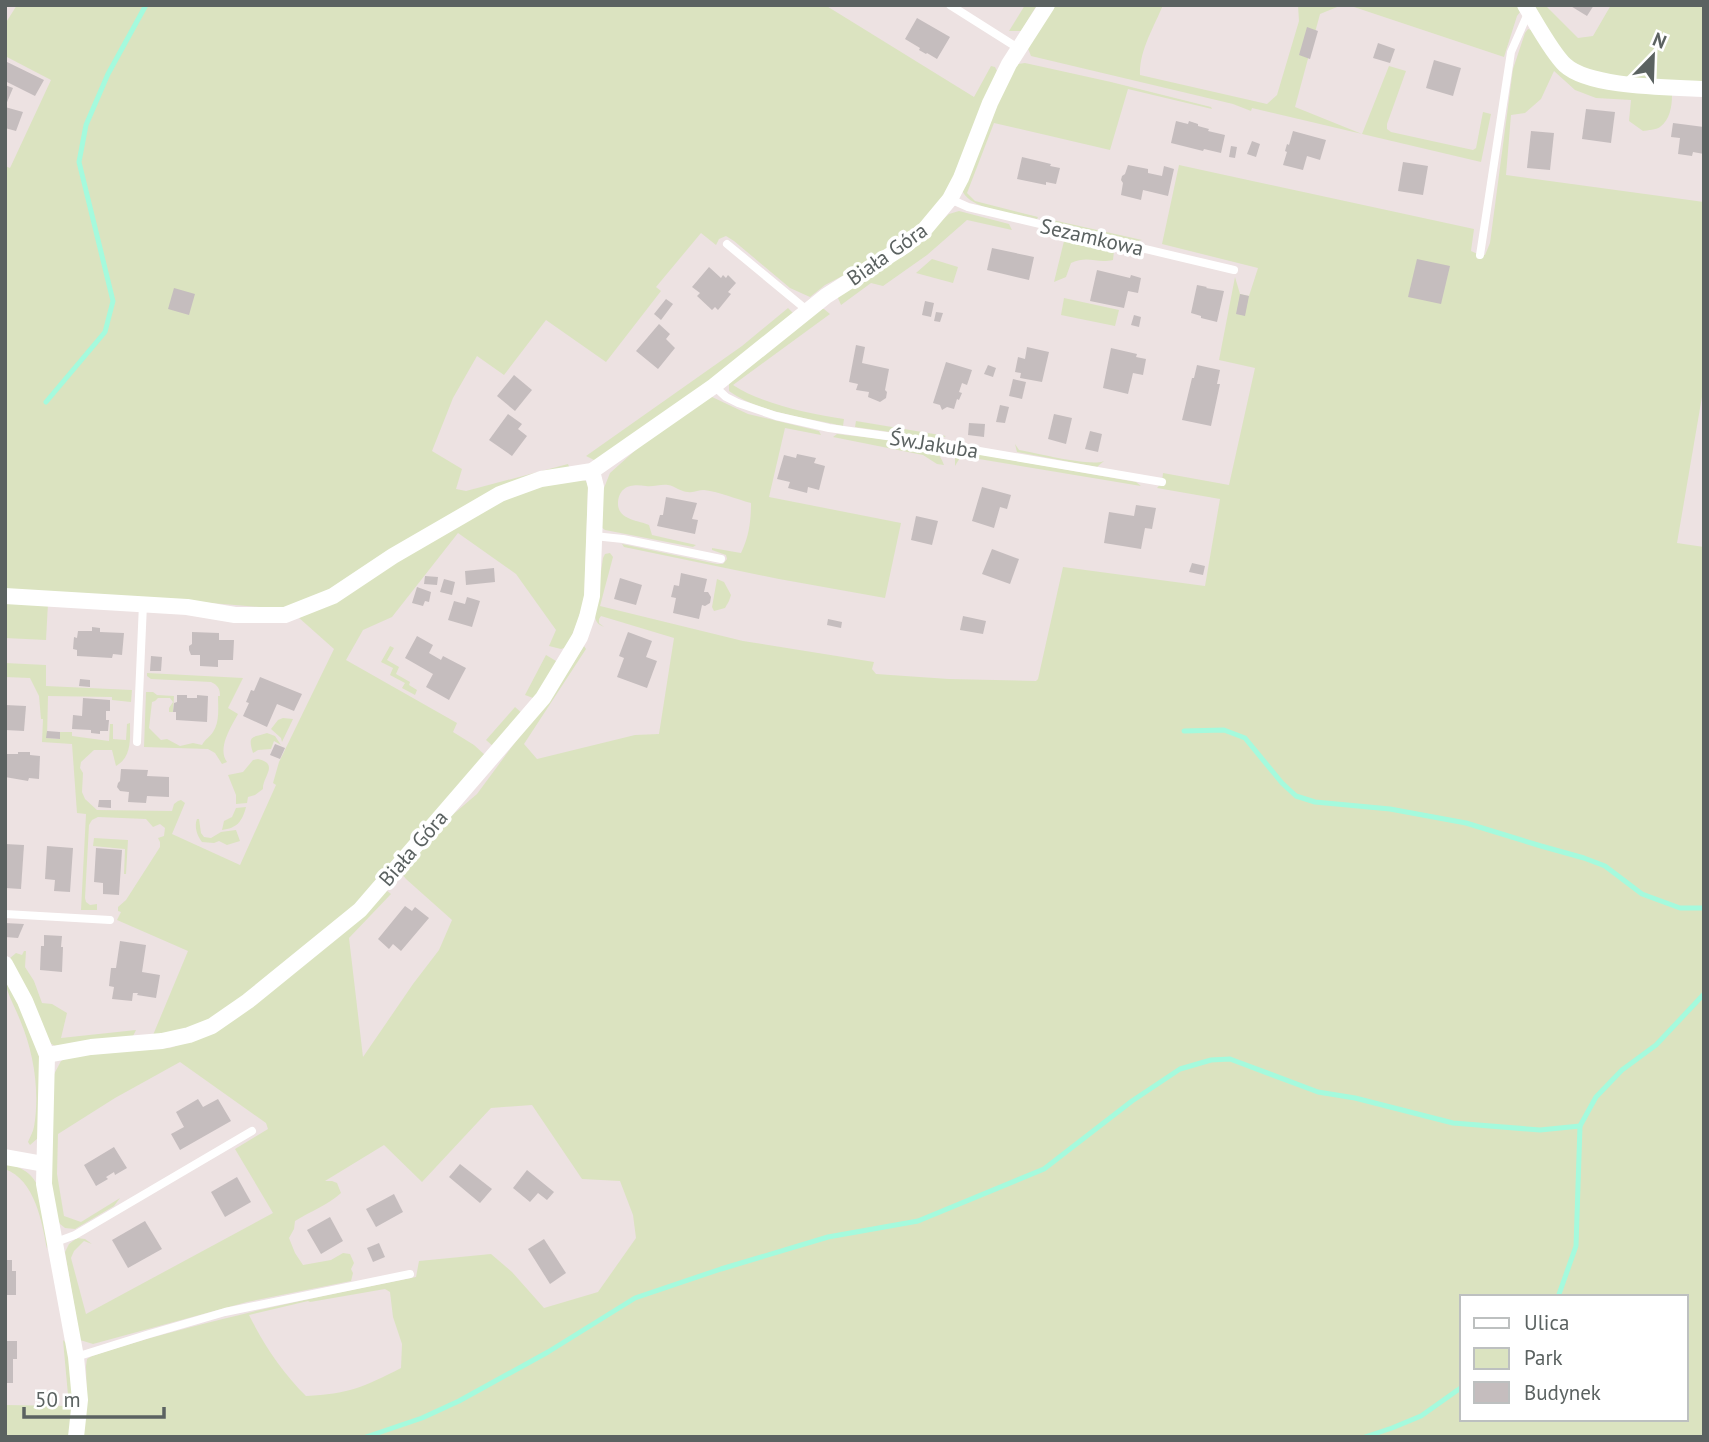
<svg xmlns="http://www.w3.org/2000/svg" width="1709" height="1442" font-family="'PT Sans',sans-serif">
<rect width="100%" height="100%" fill="#ede2e2"/>
<g fill="#dbe3c0" fill-rule="evenodd">
<path d="M17 5H825L974 97 991 66 995 67 997 71 956 176 927 220 875 259 825 285 810 297 790 288 734 241 726 236 719 239 716 245 701 233 656 287 661 291 606 362 546 320 504 375 477 356 453 398 432 451 462 469 456 489 466 491 568 464 574 478 586 481 588 486 584 606 567 647 561 649 549 646 556 630 516 574 458 533 392 617 363 630 346 660 457 723 453 732 474 745 486 756 352 909 227 1009 197 1026 175 1033 153 1035 188 951 117 920 121 912 118 911V907L126 900 160 847V842L158 838 164 836 165 828 160 824 153 827 146 819 98 817 92 820 89 825 85 898 86 902 90 905 97 904V910H81L86 814 77 813 72 744 42 742 43 719H41L39 696 30 678 5 677V663L46 665V686L132 690 131 702 112 700V697L48 696 47 738 59 739 60 732H72V736L109 741 110 724H113V739L126 740 127 724 130 723C130 739 132 757 116 766L112 750H94L81 762 80 768 83 773 82 792 85 799 97 810 172 811 174 804 178 801 181 800 185 803 172 834 240 865 276 785 273 783 279 762 334 649 298 617 285 609 138 597 5 590V166L10 168 51 80 5 56V24Z"/>
<polygon points="1025,5 1037,5 1021,31 1009,31"/>
<path d="M1051 5H1163C1154 27 1139 51 1140 75L1267 104 1277 95 1299 21 1298 5H1342L1320 14 1295 107 1362 134 1389 66 1406 71 1387 124V129L1391 132 1473 150 1476 148 1483 112 1491 114 1481 162 1252 108 1251 111 1233 104 1031 56 1027 46Z"/>
<polygon points="1348,5 1517,5 1520,12 1517,16 1504,57"/>
<path d="M1531 5H1545L1578 38 1593 36 1611 5H1704V84C1670 81 1598 81 1571 63 1562 57 1539 17 1531 5Z"/>
<path d="M1528 29 1534 31 1551 60 1672 95C1672 106 1670 120 1660 127 1656 130 1648 130 1643 131L1629 121 1631 100 1596 98 1575 90 1554 71 1541 99 1525 113 1511 115 1506 175 1704 202V385L1677 543 1704 547V1437H80L87 1404 86 1366 87 1359 92 1356C198 1321 307 1299 416 1277L419 1261 491 1254 512 1272 544 1308 598 1292 636 1238 633 1215 620 1181 582 1179 532 1105 491 1108 422 1182 384 1145 325 1181H332L337 1183 341 1193C328 1205 311 1211 295 1221L294 1229 289 1238 295 1253 303 1265 331 1260 343 1253 350 1254 354 1263 351 1269 353 1273 351 1281 247 1302 93 1344 80 1340 65 1252 69 1244 77 1238 85 1239 92 1244 84 1241 74 1251 71 1258 86 1314 273 1213 235 1149 268 1129 266 1123 180 1062 115 1098 58 1134 57 1174 64 1216 81 1222 120 1198 114 1206 75 1229 65 1228 60 1224 55 1215 50 1194 52 1078 61 1061 69 1056 95 1051 170 1048 202 1037 386 890 391 894 349 938 363 1057 413 984 439 950 452 920 406 879 400 872 443 823 477 794 570 668 584 646 586 649 524 744 537 759 635 735 659 734 674 638 601 616 599 619V623L604 627C597 624 595 621 595 614L603 558 605 554 610 553 613 557 600 606 743 641 874 662 872 669 876 674 949 679 1036 681 1038 679 1063 567 1205 586 1220 499 1157 488 1162 482 1163 473 1229 485 1255 368 1219 360 1235 277 1240 294 1249 296 1258 268 1162 244 1179 165 1474 229 1471 251 1480 255H1485L1490 243 1513 69 1525 33ZM385 1289 390 1292 393 1317 402 1344 401 1368C364 1387 348 1394 306 1396 282 1372 264 1345 249 1315L308 1301 310 1302ZM1462 1297H1686V1419H1462Z"/>
<path d="M1025 63 1111 82 1211 107 1212 109 1128 89 1110 150 994 123 967 193 975 201 1038 217 1037 219C1018 213 970 211 962 190L1004 83 1018 64Z"/>
<polygon points="959,211 1009,224 1012,230 967,220 927,255 883,286 871,283 841,305 838,298 838,295 923,238 949,214"/>
<polygon points="1048,219 1142,240 1137,241 1047,221"/>
<path d="M1064 241 1114 251 1113 260C1096 264 1089 255 1071 263L1066 277 1054 282Z"/>
<polygon points="932,259 958,267 953,283 916,273"/>
<polygon points="1064,298 1119,310 1115,326 1061,315"/>
<polygon points="788,308 794,314 708,382 598,462 586,456 742,346"/>
<path d="M819 309H824L830 314 733 385C762 404 809 414 844 419L843 426C808 418 757 412 729 391V381Z"/>
<path d="M710 396 748 414 819 431 821 435 785 428 769 497 901 523 885 598 779 579 624 547 622 544 717 564H723L727 559 726 555 712 550V548L741 553C749 537 751 521 751 503 736 499 720 492 704 490 698 490 694 493 688 492 681 492 675 486 668 485 661 484 653 487 646 486 634 484 620 484 618 502 617 520 638 520 649 525L652 535 696 545 693 547 605 530 601 527 602 493 610 473 649 438Z"/>
<polygon points="856,421 946,436 940,439 855,427"/>
<path d="M837 434C858 437 920 441 935 452 940 455 942 460 944 465L937 464 923 455 833 437Z"/>
<path d="M1015 444 1019 450C1037 453 1090 467 1104 461L1097 467 1017 452Z"/>
<polygon points="960,451 1136,482 1141,486 961,456 955,466 955,454"/>
<polygon points="717,579 724,582 731,595 729,601 725,608 714,611 712,607"/>
<polygon points="5,600 48,603 46,640 5,638"/>
<polygon points="390,646 394,648 387,660 399,667 396,674 410,682 409,685 417,690 415,695 402,688 405,683 390,675 393,668 381,662"/>
<polygon points="546,655 556,661 557,665 537,697 533,698 525,695"/>
<path d="M147 673 243 678 228 708 238 714C231 727 217 748 227 762L222 764 215 753 208 749 144 747 146 692H153L157 695 174 696 173 712H169V708L173 702 170 698H158L155 701 152 702 149 728 161 740 167 739 180 746 193 743 202 745C205 739 210 737 213 732 220 722 218 707 218 696H220C220 689 218 685 211 682L151 679 147 676Z"/>
<polygon points="515,707 523,714 494,747 486,740"/>
<polygon points="283,718 293,719 282,742 281,738 271,729 278,720"/>
<path d="M267 733 275 736 281 745 274 741 271 749 258 750 253 753C247 734 253 738 267 733Z"/>
<path d="M258 759C280 764 262 777 263 789L255 795 248 797 247 803 236 804V795L228 775 243 772 253 760Z"/>
<path d="M246 807C242 822 237 828 222 830L224 821 232 817 236 808Z"/>
<path d="M197 819H199L201 833 204 837 211 838 221 832 236 830 240 841 227 845 219 841 214 843 202 842C197 836 194 826 197 819Z"/>
<polygon points="94,838 128,840 126,874 124,874 125,849 93,846"/>
<polygon points="24,951 26,951 25,967 34,981 42,1003 52,1004 67,1013 61,1038 136,1030 133,1036 55,1046 50,1043 9,959 16,953 22,955"/>
<path d="M5 975C21 1007 40 1041 42 1077 43 1097 39 1118 38 1138L30 1145 28 1142C30 1137 33 1132 34 1127 40 1092 34 1053 20 1020 14 1004 5 992 5 975Z"/>
<path d="M5 1163C34 1170 39 1183 45 1210 48 1224 50 1235 47 1249 42 1222 35 1180 5 1169Z"/>
<polygon points="63,1340 70,1347 75,1367 70,1437 5,1437 5,1405 69,1406"/>
</g>
<g fill="none" stroke-linecap="round" stroke-linejoin="round">
<g stroke="#a5fadd" stroke-width="5">
<polyline points="46,402 105,332 113,301 79,162 86,125 108,74 146,5"/>
<polyline points="1184,731 1224,730 1245,738 1282,783 1296,796 1315,802 1390,809 1466,823 1541,846 1584,858 1605,866 1642,894 1680,908 1704,908"/>
<polyline points="1558,1297 1576,1246 1580,1126 1596,1097 1622,1070 1656,1045 1704,994"/>
<polyline points="366,1437 422,1418 459,1401 548,1352 635,1298 721,1269 828,1237 918,1221 1044,1169 1132,1101 1180,1069 1211,1060 1230,1059 1318,1092 1355,1098 1453,1123 1540,1130 1580,1126"/>
<polyline points="1365,1437 1392,1428 1421,1416 1462,1387"/>
</g>
</g>
<g fill="#c5bdbe">
<polygon points="1569,5 1594,5 1587,16"/>
<polygon points="917,18 950,37 937,59 927,53 926,54 919,50 920,48 905,39"/>
<polygon points="1307,27 1318,31 1310,59 1299,55"/>
<polygon points="1378,43 1395,49 1390,63 1373,58"/>
<polygon points="1434,60 1461,68 1453,96 1426,88"/>
<polygon points="5,61 44,80 35,96 5,81"/>
<polygon points="5,85 13,88 5,107 23,112 16,131 5,128"/>
<polygon points="1586,109 1615,112 1611,143 1582,139"/>
<polygon points="1176,121 1188,124 1189,121 1198,124 1198,126 1209,129 1208,131 1225,135 1221,153 1204,149 1203,151 1171,143"/>
<polygon points="1673,123 1704,127 1704,154 1693,152 1692,156 1678,154 1680,138 1671,137"/>
<polygon points="1293,131 1326,140 1320,160 1307,156 1303,170 1283,165 1287,152 1285,151 1287,144 1289,145"/>
<polygon points="1531,131 1554,133 1550,170 1527,168"/>
<polygon points="1252,141 1260,144 1256,157 1247,154"/>
<polygon points="1231,146 1237,147 1235,158 1229,157"/>
<polygon points="1022,157 1051,164 1050,166 1060,168 1056,184 1046,182 1046,185 1017,179"/>
<polygon points="1403,162 1428,166 1423,195 1398,191"/>
<polygon points="1128,165 1148,169 1148,173 1162,176 1164,166 1174,169 1168,196 1143,190 1141,200 1121,195 1123,183 1121,180 1122,176 1125,174"/>
<polygon points="992,248 1034,257 1029,280 987,270"/>
<polygon points="1417,259 1450,266 1441,304 1408,297"/>
<polygon points="709,267 721,278 723,275 726,278 728,275 736,283 728,292 731,294 718,310 715,307 712,310 697,296 700,293 692,287"/>
<polygon points="1097,270 1130,278 1131,275 1141,278 1138,293 1128,291 1124,308 1090,301"/>
<polygon points="1197,285 1207,287 1206,288 1224,291 1217,322 1201,318 1201,316 1191,313"/>
<polygon points="174,288 195,294 189,315 168,309"/>
<polygon points="1240,294 1249,296 1245,316 1236,314"/>
<polygon points="666,299 673,304 661,320 654,314"/>
<polygon points="925,301 934,303 931,317 922,315"/>
<polygon points="936,312 943,313 940,322 934,321"/>
<polygon points="1134,315 1141,317 1139,327 1131,325"/>
<polygon points="659,324 670,334 666,339 675,348 658,369 636,351"/>
<polygon points="856,345 865,347 862,363 889,369 885,390 887,392 886,398 880,402 868,397 869,392 856,390 858,384 849,382"/>
<polygon points="1027,347 1049,352 1042,382 1020,378 1021,373 1015,372 1018,357 1025,359"/>
<polygon points="1111,348 1137,354 1136,357 1146,359 1143,375 1133,373 1128,394 1103,388"/>
<polygon points="946,362 972,370 967,385 962,383 959,392 962,393 959,400 957,399 954,409 947,407 942,410 940,405 933,403"/>
<polygon points="988,365 996,368 993,377 984,374"/>
<polygon points="1197,365 1220,370 1217,384 1220,384 1211,426 1182,420 1192,378 1194,378"/>
<polygon points="514,375 532,390 515,411 497,396"/>
<polygon points="1013,379 1026,382 1022,399 1009,396"/>
<polygon points="1000,405 1009,407 1005,423 996,422"/>
<polygon points="508,414 522,424 518,429 527,436 512,456 489,440"/>
<polygon points="1054,414 1072,418 1066,444 1048,439"/>
<polygon points="969,423 985,424 984,437 968,435"/>
<polygon points="1090,431 1102,434 1098,452 1085,449"/>
<polygon points="797,454 816,458 814,463 825,466 819,490 808,487 807,493 788,488 790,482 777,479 784,455 796,458"/>
<polygon points="982,487 1011,495 1007,509 1000,507 994,528 972,521"/>
<polygon points="666,497 697,503 692,519 698,520 695,534 657,526 660,515 663,515"/>
<polygon points="1136,505 1156,508 1152,529 1145,528 1141,549 1104,543 1109,512 1134,516"/>
<polygon points="916,516 938,521 932,545 911,540"/>
<polygon points="992,549 1019,559 1010,584 982,574"/>
<polygon points="1192,563 1205,566 1203,575 1189,572"/>
<polygon points="494,568 495,582 466,585 465,571"/>
<polygon points="681,573 707,579 704,592 708,592 711,597 710,603 705,606 702,605 699,619 673,613 676,598 671,597 674,585 679,586"/>
<polygon points="425,576 438,577 437,585 424,584"/>
<polygon points="620,578 642,585 636,605 614,599"/>
<polygon points="444,579 455,582 452,595 440,592"/>
<polygon points="417,587 431,592 429,602 425,601 423,606 412,603"/>
<polygon points="467,597 480,601 472,627 448,620 454,601 465,604"/>
<polygon points="963,616 986,621 983,634 960,630"/>
<polygon points="828,619 842,622 841,628 827,625"/>
<polygon points="92,627 100,628 100,632 124,633 122,655 113,654 112,658 77,656 77,650 73,649 74,637 77,638 78,631 92,631"/>
<polygon points="192,632 219,633 219,640 234,640 233,660 218,660 218,667 200,666 200,655 191,655 189,650 189,646 192,644"/>
<polygon points="628,632 652,641 646,657 657,661 647,688 617,677 624,658 619,656"/>
<polygon points="417,636 433,645 429,653 441,660 443,656 466,668 449,700 426,687 433,674 405,658"/>
<polygon points="151,656 162,657 161,671 150,671"/>
<polygon points="260,677 302,694 294,711 277,704 267,727 243,716 249,703 246,702 251,690 254,691"/>
<polygon points="80,679 90,680 90,687 79,686"/>
<polygon points="177,695 187,695 187,698 197,698 197,695 208,696 207,722 176,720 176,712 173,712 174,703 177,702"/>
<polygon points="83,698 110,700 110,711 106,711 106,720 109,720 108,731 100,731 100,734 91,733 91,730 72,729 73,715 82,716"/>
<polygon points="5,705 26,706 24,731 5,730"/>
<polygon points="47,731 60,732 60,739 46,738"/>
<polygon points="275,744 285,748 280,759 270,755"/>
<polygon points="18,752 30,752 30,755 40,756 39,779 29,778 28,781 5,777 5,754 18,754"/>
<polygon points="121,769 148,770 147,776 169,777 169,797 147,796 146,803 128,802 129,792 120,791 117,787 118,783 120,781"/>
<polygon points="99,800 111,800 111,808 98,807"/>
<polygon points="5,844 24,845 21,889 5,888"/>
<polygon points="47,846 73,848 70,892 54,891 55,880 45,879"/>
<polygon points="96,848 122,850 119,895 103,894 103,883 94,882"/>
<polygon points="405,906 412,911 415,907 429,918 401,951 393,944 389,949 378,939"/>
<polygon points="5,923 24,924 18,938 5,937"/>
<polygon points="44,935 62,936 61,947 63,947 62,972 40,970 41,946 44,946"/>
<polygon points="120,941 146,945 142,972 160,975 156,998 137,995 138,993 133,993 132,1001 112,999 114,987 109,986 111,968 116,968"/>
<polygon points="198,1099 203,1107 218,1099 231,1121 180,1150 171,1134 184,1127 176,1112"/>
<polygon points="114,1147 127,1168 115,1175 114,1172 106,1177 108,1179 96,1186 84,1165"/>
<polygon points="460,1164 492,1189 480,1203 449,1177"/>
<polygon points="527,1170 554,1192 547,1200 538,1193 530,1202 513,1188"/>
<polygon points="237,1177 251,1202 225,1217 211,1192"/>
<polygon points="394,1194 403,1212 376,1227 366,1209"/>
<polygon points="330,1217 343,1241 321,1254 307,1230"/>
<polygon points="145,1221 162,1249 128,1268 112,1240"/>
<polygon points="544,1239 566,1273 550,1284 528,1249"/>
<polygon points="379,1243 385,1257 373,1262 367,1248"/>
<polygon points="5,1260 12,1260 12,1271 16,1271 16,1295 5,1295"/>
<polygon points="5,1341 17,1341 17,1359 13,1359 13,1383 5,1383"/>
</g>
<g fill="none" stroke-linecap="round" stroke-linejoin="round">
<g stroke="#fff" stroke-width="8">
<polyline points="950,5 1018,48"/>
<polyline points="950,199 968,207 1234,270"/>
<polyline points="727,244 808,311"/>
<polyline points="1480,255 1511,52 1529,11"/>
<polyline points="714,386 726,397 738,403 776,416 829,428 915,440 1162,482"/>
<polyline points="594,536 623,539 721,559"/>
<polyline points="137,742 143,604"/>
<polyline points="5,914 110,920"/>
<polyline points="56,1242 75,1235 252,1131"/>
<polyline points="76,1357 146,1335 225,1312 410,1274"/>
</g>
<g stroke="#fff" stroke-width="16">
<path d="M1525 5C1535 21 1552 53 1565 65 1590 88 1669 87 1704 89"/>
<polyline points="5,596 187,607 235,615 285,615 333,596 393,556 500,494 541,479 592,471 714,386 826,296 906,245 925,229 950,199 961,178 990,103 1009,64 1047,5"/>
<polyline points="5,964 25,1001 47,1055 44,1184 76,1357 80,1400 76,1437"/>
<polyline points="47,1055 91,1047 162,1041 189,1035 212,1026 248,1001 360,910 543,698 580,637 587,617 592,596 596,487 592,471"/>
<polyline points="5,1157 44,1164"/>
</g>
</g>
<g text-anchor="middle" dominant-baseline="central" stroke-width="7" stroke-linejoin="round" paint-order="stroke">
<g font-size="21" fill="#5b6261" stroke="#fff">
<text transform="translate(1092 237) rotate(13)">Sezamkowa</text>
<text transform="translate(887 254) rotate(-35)">Biała Góra</text>
<text transform="translate(934 444) rotate(9)">Św.Jakuba</text>
<text transform="translate(413 848) rotate(-49)">Biała Góra</text>
</g>
</g>
<rect width="1709" height="1442" fill="none" stroke="#5b6261" stroke-width="14"/>
<rect x="1460" y="1295" width="228" height="126" fill="#ffffff" stroke="#bdc0c0" stroke-width="2"/>
<rect x="1474" y="1318" width="35" height="10" fill="#ffffff" stroke="#bdc0c0" stroke-width="2"/>
<text x="1524" y="1330" font-size="21" fill="#5b6261">Ulica</text>
<rect x="1474" y="1348" width="35" height="21" fill="#dbe3c0" stroke="#bdc0c0" stroke-width="2"/>
<text x="1524" y="1365" font-size="21" fill="#5b6261">Park</text>
<rect x="1474" y="1382" width="35" height="21" fill="#c5bdbe" stroke="#bdc0c0" stroke-width="2"/>
<text x="1524" y="1400" font-size="21" fill="#5b6261">Budynek</text>
<g transform="translate(1653 56) rotate(23)" stroke="#ffffff" stroke-width="5" paint-order="stroke">
<path d="M0-5L12 26L0 18L-12 26Z" fill="#5b6261"/>
<text y="-10" font-size="19" font-weight="bold" text-anchor="middle" fill="#5b6261">N</text>
</g>
<path d="M24 1407v10h140v-10" fill="none" stroke="#5b6261" stroke-width="3.5"/>
<text x="35" y="1407" font-size="21" fill="#5b6261" stroke="#ffffff" stroke-width="5" paint-order="stroke">50 m</text>
</svg>
